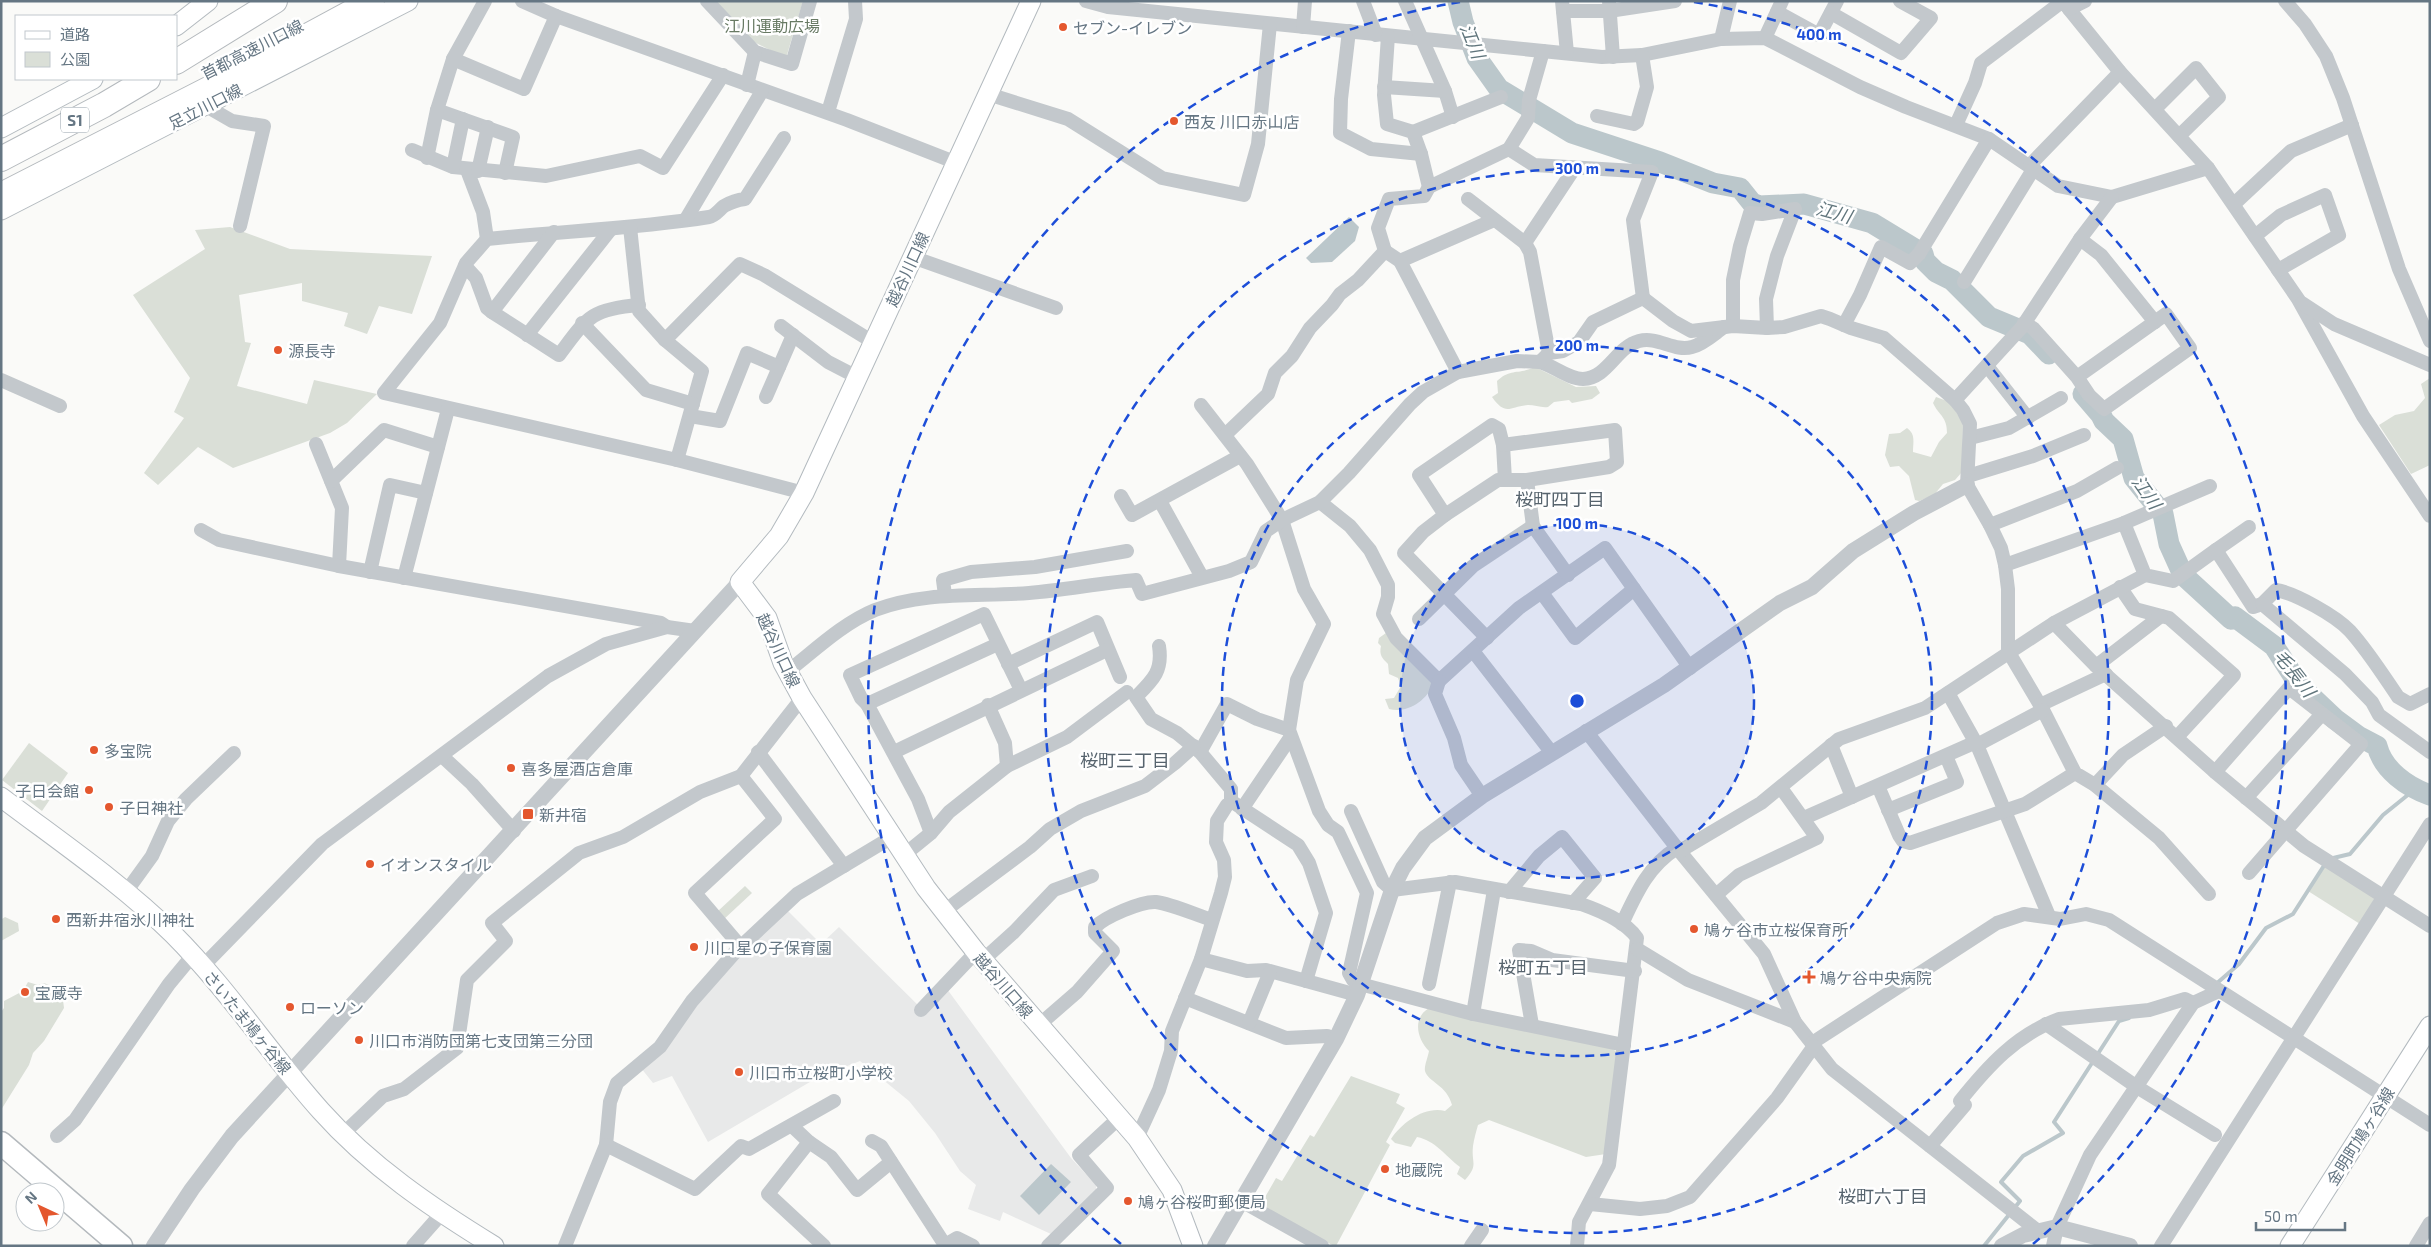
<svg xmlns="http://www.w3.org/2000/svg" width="2431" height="1247" font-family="'Exo 2','Noto Sans JP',sans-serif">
<rect width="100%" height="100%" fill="#fafaf8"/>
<polygon fill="#e8e9e9" points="787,910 821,944 839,927 926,1013 947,989 1071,1158 1096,1185 1096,1190 1051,1234 1003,1212 1000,1221 968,1209 976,1185 960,1171 935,1133 909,1101 860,1061 815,1079 708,1142 672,1076 653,1083 641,1068 749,945"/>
<g fill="#dadfd7">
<polygon points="714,1 803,1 786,58 754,42"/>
<polygon points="230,227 290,249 432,256 412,314 379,306 367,334 344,326 348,313 302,301 302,283 239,295 245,342 251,343 237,386 307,404 314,380 377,394 347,423 330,433 233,468 198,447 158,485 144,473 184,418 174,412 190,378 133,295 205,249 195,230"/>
<path d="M1535 367 1576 387 1596 386 1600 393 1592 399 1572 403 1569 400 1554 402 1548 407C1541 408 1535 405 1528 405 1510 406 1506 417 1492 397L1498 393 1497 381C1511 368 1518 375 1535 367Z"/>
<polygon points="2430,378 2430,465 2411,474 2379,425 2395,415 2414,411 2425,398 2421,384"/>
<path d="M1936 397 1950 402 1963 423 1962 472 1955 480 1943 484 1934 495 1919 501 1915 500 1909 476 1899 466 1890 467 1885 455 1889 434 1900 433 1907 428C1916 434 1913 443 1913 452L1931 457 1939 442 1947 433C1947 416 1939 416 1933 403Z"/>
<path d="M1386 633 1433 684C1427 701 1406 714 1389 709L1385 699 1394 698 1401 686 1398 678 1389 674 1388 664C1382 658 1379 655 1381 646L1378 643 1379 638Z"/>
<polygon points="29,743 68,773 42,811 2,780"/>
<polygon points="2326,865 2376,896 2360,924 2308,891"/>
<polygon points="745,886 752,893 723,920 717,912"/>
<polygon points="5,917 18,923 19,931 1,941 2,919"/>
<polygon points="28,982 38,985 44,983 49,985 51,990 63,1000 64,1008 44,1041 33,1053 29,1065 1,1110 1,1012 4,1008 4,1001 23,991"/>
<path d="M1429 1008 1608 1045 1620 1055 1606 1154 1586 1157 1489 1120 1478 1125C1476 1132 1474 1139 1473 1146 1471 1164 1479 1164 1465 1180L1457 1174 1460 1167C1444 1155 1436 1141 1417 1137L1411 1147 1395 1143 1391 1139C1402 1123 1424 1106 1445 1111L1452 1105C1447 1085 1428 1082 1425 1071 1424 1066 1428 1057 1429 1051 1417 1039 1412 1018 1429 1008Z"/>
<polygon points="1351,1076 1400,1094 1396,1103 1405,1108 1386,1142 1390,1145 1336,1246 1334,1246 1260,1206 1276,1178 1282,1181 1310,1135 1314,1137"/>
</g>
<g fill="#bbc7cb">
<polygon points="1349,217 1359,227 1355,241 1332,262 1311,263 1306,258"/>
<polygon points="1051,1164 1071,1182 1039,1215 1020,1196"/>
</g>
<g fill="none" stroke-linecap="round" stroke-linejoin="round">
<g stroke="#bbc7cb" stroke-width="4">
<polyline points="2329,859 2350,854 2383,815 2414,790"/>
<polyline points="2216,984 2239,964 2266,928 2293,914 2325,864"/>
<polyline points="1984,1246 2020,1201 2001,1182 2023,1156 2063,1133 2054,1122 2119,1021 2129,1018"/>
</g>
<g stroke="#bbc7cb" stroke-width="21">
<polyline points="1458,1 1463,22 1477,58 1499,89 1572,133 1660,162 1713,183 1740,188 1752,203 1759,206 1804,204 1872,223 1923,254 1925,261 1936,272 1952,280 1989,317 2030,334 2049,354"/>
<path d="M2083 394 2101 415 2104 421 2123 439 2134 478 2163 514 2169 544 2183 575 2231 619 2235 617 2274 646 2299 685 2335 719 2358 736 2377 746C2383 770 2407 787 2430 795"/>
</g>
<g stroke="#b3babf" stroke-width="21">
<g id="secondary">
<polyline points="1031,1 804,493 779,536 740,582 767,618 783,663 802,698 926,888 976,952 1137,1138 1172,1190 1193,1246"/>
<polyline points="176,26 208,1"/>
<polyline points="1,128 93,79"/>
<polyline points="1,210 408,1"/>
<path d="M1 797C59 841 121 883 173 934 228 989 270 1054 321 1111 370 1166 432 1208 494 1246"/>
<polyline points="2290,1246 2430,1026"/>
</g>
</g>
<g stroke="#b4b9bd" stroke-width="25">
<polyline id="trunk" points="1,1143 121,1246"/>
</g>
<g stroke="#b4b9bd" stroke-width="26">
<g id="motorway">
<polyline points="176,62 275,1"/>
<polyline points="1,159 104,105 148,79"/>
<polyline points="1,195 222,82 372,1"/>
</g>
</g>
<g stroke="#c3c8cc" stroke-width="14">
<polyline points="522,1 556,16 847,120 957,163"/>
<polyline points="707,1 755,52 792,64 810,1"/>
<polyline points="1086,1 1108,7 1602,57 1642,55 1721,39 1765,38 1860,87 1906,107 1989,139 2058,186 2112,197 2208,168"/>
<polyline points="1363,1 1376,35"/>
<polyline points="1405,1 1445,91 1453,117"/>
<polyline points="1562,1 1567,53"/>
<polyline points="1609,1 1613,57"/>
<polyline points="2285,1 2305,24 2326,56 2343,98 2399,269 2430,341"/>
<polyline points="2069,9 2120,72 2208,168 2298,299 2363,416 2430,516"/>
<polyline points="1563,11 1609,11 1675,1"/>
<polyline points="1777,12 1819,35 1837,1"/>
<polyline points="1831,13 1901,53 1931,18 1900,1"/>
<polyline points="1303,27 1305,1"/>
<polyline points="1349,31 1341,99 1340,133 1371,149 1421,154"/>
<polyline points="1388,36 1384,95 1387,124 1413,132 1421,154 1429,187"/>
<polyline points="1765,38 1782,1"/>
<polyline points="1721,39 1730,1"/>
<polyline points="453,59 524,89 556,16"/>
<polyline points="747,85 755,52"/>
<polyline points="1384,87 1445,91"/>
<polyline points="988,94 1068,119 1162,178 1244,195 1258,144 1270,24"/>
<polyline points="206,106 232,121 264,126 240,226"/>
<polyline points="2155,109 2196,68 2219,97 2179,136"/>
<polyline points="437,110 513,137 505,173"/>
<polyline points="828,112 856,19 855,1"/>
<polyline points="1597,116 1634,124 1637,122 1647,87 1642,55"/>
<polyline points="1956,125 1975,83 1981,63 2063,1 2069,9 2085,1"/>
<polyline points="1413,132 1501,97"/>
<path d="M784 138 745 199C737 200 731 202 724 206 719 210 715 216 709 217 635 229 561 231 487 239L466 263 440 323 384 393 677 460 804 493"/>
<polyline points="1509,149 1534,165 1652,172 1633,220 1643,298"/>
<polyline points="412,150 453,167 546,176 640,156 663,168 723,75"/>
<polyline points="427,158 437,110 453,59 485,1"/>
<polyline points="2030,165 2120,72"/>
<polyline points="453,167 463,119"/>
<polyline points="467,170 483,212 487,239"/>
<polyline points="478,171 488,127"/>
<polyline points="1468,199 1525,243 1530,252 1549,353"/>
<polyline points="2234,204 2291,151 2352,125"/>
<polyline points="686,219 762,91"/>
<polyline points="630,227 639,311 665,340 702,371 677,460"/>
<polyline points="2255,236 2281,215 2325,195 2339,235 2278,270"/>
<polyline points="2080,239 2101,255 2155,322"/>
<polyline points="1525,243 1574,169"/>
<polyline points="1385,251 1378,228 1389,199 1424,196 1429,187 1509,149 1528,118 1529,100 1543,51"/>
<polyline points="912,257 1056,308"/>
<polyline points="1400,261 1494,220"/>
<path d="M465 266 476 278 487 308 492 312 559 355C587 318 590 309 639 305"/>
<polyline points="1964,282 2034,168"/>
<polyline points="2302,303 2334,324 2430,365"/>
<polyline points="492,312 554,232"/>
<polyline points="582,323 646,390 693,404"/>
<polyline points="2024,323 2033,328 2077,377 2089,395 2104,409 2190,348 2166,314 2077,377"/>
<polyline points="1844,325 1860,295 1881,247 1910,263 1919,254 1989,139"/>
<polyline points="781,326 828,362 857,377"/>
<polyline points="1733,326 1733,280 1740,246 1750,213 1762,214 1795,209 1777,256 1766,299 1767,328"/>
<polyline points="527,335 611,229"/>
<polyline points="665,340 740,264 764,275 873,342"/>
<path d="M1540 362C1554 366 1568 379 1583 379 1608 378 1616 347 1639 341 1658 336 1674 352 1692 347 1704 344 1714 334 1724 327"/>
<polyline points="1987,366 2028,418"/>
<polyline points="1,380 60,406"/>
<polyline points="766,397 793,335"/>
<polyline points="1955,400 2022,327 2080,239 2112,197"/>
<polyline points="1201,405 1247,464 1282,520 1304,589 1324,624 1297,680 1289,730 1319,811 1328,825 1338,832 1367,893 1349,973 1353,980 1360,984 1473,1014 1624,1045"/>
<polyline points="690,416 720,421 747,353 779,367"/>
<polyline points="1225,435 1268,394 1275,373 1292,356 1310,328 1332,305 1340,294 1358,280 1385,251 1400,261 1458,372"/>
<polyline points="1970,438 2009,428 2061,398"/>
<polyline points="316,444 342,508 339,566"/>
<polyline points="1503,445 1505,480"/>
<polyline points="1968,476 2033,456 2084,435"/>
<polyline points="331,481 384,430 438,447"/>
<polyline points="1121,496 1132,515 1240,456"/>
<polyline points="1160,501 1202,577"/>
<polyline points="1320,502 1350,526 1370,550 1388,585 1388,597 1383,614 1396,638 1439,681 1519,608 1605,548 1690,668"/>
<polyline points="1445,515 1498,480 1527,480"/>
<path d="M2124 523 2145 575 2173 581 2216 550 2253 607 2262 604 2276 590C2295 593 2336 616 2350 631 2368 651 2383 675 2398 697L2410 704 2430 694"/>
<polyline points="1990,525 2077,491 2117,468"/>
<polyline points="201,530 219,540 339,566 661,623 667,627"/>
<polyline points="2216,550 2249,527"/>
<polyline points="2005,565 2124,523 2210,486"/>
<polyline points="370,572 390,485 426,493"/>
<polyline points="404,578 448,409"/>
<polyline points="2120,587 2135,609 2169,618 2234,675 2177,737"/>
<polyline points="1542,593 1575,638 1634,589"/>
<polyline points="945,595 943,580 971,572 1035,567 1127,551"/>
<polyline points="2262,604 2345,674 2372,702 2379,715 2430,752"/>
<polyline points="1419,619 1473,566 1533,526"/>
<polyline points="2054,623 2096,666 2215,772 2304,846 2430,926"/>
<polyline points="1487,638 1404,553 1423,532 1445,515 1419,475 1492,425 1499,429 1503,445 1615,430 1617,462 1609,467 1527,480 1533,526 1568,575"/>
<path d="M1159 646C1163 671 1153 680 1136 697L1151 719 1177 733 1200 752 1231 789V801L1298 845 1309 863 1326 913 1306 981"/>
<polyline points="1473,651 1552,753"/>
<polyline points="1008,664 1097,622 1120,677"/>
<polyline points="2096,666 2161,616"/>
<path d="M787 672C814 651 843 623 875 610 925 591 977 597 1029 593 1065 590 1100 583 1136 580L1142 594 1229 571 1251 562 1266 531 1282 520 1320 502 1349 473 1410 404 1423 392 1458 372 1517 361 1540 362 1549 353 1563 351 1579 342 1593 322 1643 298 1673 321 1691 331 1733 326 1767 328 1784 327 1821 316 1830 319 1851 328 1884 338 1955 400 1963 410 1970 424 1967 485 1990 525 2001 548 2005 565 2008 589V651L2043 710 2075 773 2095 785 2159 838 2209 894"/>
<polyline points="1439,681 1435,694 1454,738 1461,765 1482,796"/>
<polyline points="1948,693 1977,745 2049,916"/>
<polyline points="867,704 861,698 850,675 984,614 1021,690"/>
<polyline points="988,705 1005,743 1007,766"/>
<polyline points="2040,705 2106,674"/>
<polyline points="1586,731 1677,848 1764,954 1795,1022 1832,1069 2038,1231"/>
<polyline points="1831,745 1852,797"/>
<polyline points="1977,745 2043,710"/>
<polyline points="758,752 844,866"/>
<polyline points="894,752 1107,650"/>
<polyline points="1200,752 1227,704 1257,719 1289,730"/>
<polyline points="442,756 472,784 514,831"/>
<polyline points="2215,772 2289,688 2361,744 2249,873"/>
<polyline points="741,776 775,819 695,893 741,947"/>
<polyline points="2095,785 2123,755 2166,726"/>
<polyline points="1878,786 1899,835 1903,841 1910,843 2025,804 2075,773"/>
<polyline points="2246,798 2322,714"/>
<polyline points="1242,809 1290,738"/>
<polyline points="1888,810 1957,782 1946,756"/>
<path d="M1351 811 1383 882 1392 890 1455 882 1581 904C1601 911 1625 921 1637 938L1609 1165 1579 1222 1577 1246"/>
<polyline points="1804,818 1976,742"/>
<polyline points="931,833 918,799 867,704 998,644"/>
<polyline points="1680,851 1761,803 1839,739 1925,708 2054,623 2145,575"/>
<polyline points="904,855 931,833 949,812 1007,766 1067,737 1127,692"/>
<polyline points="126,892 152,856 168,821 186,799 234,753"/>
<polyline points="1509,892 1539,856 1562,837 1595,878 1573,903"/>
<polyline points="1716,895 1739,875 1817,838 1781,788"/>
<polyline points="943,912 1030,847 1050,829 1081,811 1145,786 1175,763 1194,746"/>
<path d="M1622 924C1636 894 1648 866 1677 848"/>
<polyline points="1637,949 1688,980 1795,1022"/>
<polyline points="1201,959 1247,971 1266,970 1357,995"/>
<polyline points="983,960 1014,932 1054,890 1092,876"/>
<polyline points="203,966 322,844 548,676 606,644 667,627 695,631"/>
<polyline points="1429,984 1450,882"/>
<polyline points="1185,998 1286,1038 1327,1036 1336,1039"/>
<polyline points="921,1010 976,952"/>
<polyline points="1473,1014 1494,890"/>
<polyline points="1249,1023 1270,972"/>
<polyline points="2046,1024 2137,1087 2215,1135"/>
<path d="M1039 1025 1077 992 1113 951 1095 933V927C1105 917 1141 901 1156 902 1172 904 1196 915 1212 920"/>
<polyline points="1532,1025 1519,950 1531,951 1552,960 1635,971"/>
<polyline points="1812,1043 1997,923 2024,914 2060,919 2086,914 2109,920 2430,1125"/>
<polyline points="792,1126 809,1142 831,1157 857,1190 891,1162"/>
<polyline points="343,1134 383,1096 404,1089 457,1048 467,980 506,941 492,923 579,853 623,837 700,792 741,776 802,698"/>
<polyline points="57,1136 75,1120 169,984 193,955"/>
<polyline points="1137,1138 1159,1090 1171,1051 1172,1031 1201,959 1221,893 1225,877 1224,860 1216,842 1217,821 1227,805"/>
<polyline points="872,1141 881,1146 945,1245 957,1238 973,1246"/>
<polyline points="809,1142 768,1194 824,1246"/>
<polyline points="606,1145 610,1102 617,1083 660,1047 692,1001 737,950 797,894 892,837"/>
<path d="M1930 1146 1965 1105 1960 1101C1988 1066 2016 1035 2059 1019L2149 1010 2185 999 2193 1003"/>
<polyline points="1243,1202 1322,1246"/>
<polyline points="1590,1204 1640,1209 1667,1206 1690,1197 1777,1098 1814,1046"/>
<polyline points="413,1246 443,1212"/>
<polyline points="565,1246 606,1145 695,1189 741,1146 749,1149 834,1101"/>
<polyline points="1048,1246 1107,1188 1079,1155 1120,1117"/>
<polyline points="1471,1246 1482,1230"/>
<polyline points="2053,1246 2057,1227 2090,1155 2193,1003 2219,991"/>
<polyline points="2161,1246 2430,824"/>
<polyline points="2416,1246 2430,1223"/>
</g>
<g stroke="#c3c8cc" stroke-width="16">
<polyline points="154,1246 192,1189 232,1136 740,582"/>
<polyline points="1215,1246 1336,1039 1357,995 1392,890 1403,868 1425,838 1482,796 1664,685 1780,603 1812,587 1853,551 1914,513 1967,485"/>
<polyline points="2002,1246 2023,1235 2057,1227 2130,1246"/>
</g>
<use href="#secondary" stroke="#fff" stroke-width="19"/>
<use href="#trunk" stroke="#fff" stroke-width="22"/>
<use href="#motorway" stroke="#fff" stroke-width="24"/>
</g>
<circle cx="1577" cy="701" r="177" fill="#1d4ed8" fill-opacity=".12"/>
<g fill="none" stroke="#1d4ed8" stroke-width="2.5" stroke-dasharray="9 6">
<circle cx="1577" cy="701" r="177"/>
<circle cx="1577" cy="701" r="355"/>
<circle cx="1577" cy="701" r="532"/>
<path d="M1121 1244A709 709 0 0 1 1460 2M1694 2A709 709 0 0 1 2033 1244"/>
</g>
<g fill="#e4572e" stroke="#fff" stroke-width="2">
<circle cx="1063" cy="27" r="5"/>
<circle cx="1174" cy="121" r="5"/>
<circle cx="278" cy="350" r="5"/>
<circle cx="94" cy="750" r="5"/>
<circle cx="511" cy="768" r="5"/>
<circle cx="89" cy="790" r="5"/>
<circle cx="109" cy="807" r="5"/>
<rect x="522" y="808" width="12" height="12" rx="2.5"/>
<circle cx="370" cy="864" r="5"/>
<circle cx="56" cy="919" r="5"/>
<circle cx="1694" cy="929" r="5"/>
<circle cx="694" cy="947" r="5"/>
<path d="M1806.5 969.5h5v5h5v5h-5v5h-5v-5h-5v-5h5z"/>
<circle cx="25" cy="992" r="5"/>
<circle cx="290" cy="1007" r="5"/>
<circle cx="359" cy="1040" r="5"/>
<circle cx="739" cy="1072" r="5"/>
<circle cx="1385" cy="1169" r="5"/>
<circle cx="1128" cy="1201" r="5"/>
</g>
<g text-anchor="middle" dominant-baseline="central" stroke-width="5" stroke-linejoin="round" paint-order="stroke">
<rect fill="#fff" stroke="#939fa8" stroke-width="1" x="61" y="107.5" width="28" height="25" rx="4"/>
<g font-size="15" font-weight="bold" fill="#657683">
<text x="75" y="120">S1</text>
</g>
<g font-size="16" fill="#687a64" stroke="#fff">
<text x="772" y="25">江川運動広場</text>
</g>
<g font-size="16" fill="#657683" stroke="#fff" text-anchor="start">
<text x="1073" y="27">セブン-イレブン</text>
<text x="1184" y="121">西友 川口赤山店</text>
<text x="288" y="350">源長寺</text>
<text x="104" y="750">多宝院</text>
<text x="521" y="768">喜多屋酒店倉庫</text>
<text x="79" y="790" text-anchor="end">子日会館</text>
<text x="119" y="807">子日神社</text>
<text x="539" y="814">新井宿</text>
<text x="380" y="864">イオンスタイル</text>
<text x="66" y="919">西新井宿氷川神社</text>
<text x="1704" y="929">鳩ヶ谷市立桜保育所</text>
<text x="704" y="947">川口星の子保育園</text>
<text x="1820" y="977">鳩ケ谷中央病院</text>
<text x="35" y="992">宝蔵寺</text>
<text x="300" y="1007">ローソン</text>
<text x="369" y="1040">川口市消防団第七支団第三分団</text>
<text x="749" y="1072">川口市立桜町小学校</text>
<text x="1395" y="1169">地蔵院</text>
<text x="1138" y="1201">鳩ヶ谷桜町郵便局</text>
</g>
<g font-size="16" fill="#657683" stroke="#fff">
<text transform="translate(252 49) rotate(-27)">首都高速川口線</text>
<text transform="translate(205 106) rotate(-27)">足立川口線</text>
<text transform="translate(907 269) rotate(-65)">越谷川口線</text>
<text transform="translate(779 650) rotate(65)">越谷川口線</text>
<text transform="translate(1004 985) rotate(49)">越谷川口線</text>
<text transform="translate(248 1022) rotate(51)">さいたま鳩ヶ谷線</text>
<text transform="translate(2360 1136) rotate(-58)">金明町鳩ヶ谷線</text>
</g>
<g font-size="18" font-style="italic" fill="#60757c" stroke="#fff">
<text transform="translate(1473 41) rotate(68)">江川</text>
<text transform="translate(1834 212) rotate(15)">江川</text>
<text transform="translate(2147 492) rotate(55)">江川</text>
<text transform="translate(2295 673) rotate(52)">毛長川</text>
</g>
<g font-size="18" fill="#57646e" stroke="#fff">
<text x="1560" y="499">桜町四丁目</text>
<text x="1125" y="760">桜町三丁目</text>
<text x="1543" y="967">桜町五丁目</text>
<text x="1883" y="1196">桜町六丁目</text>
</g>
</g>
<circle cx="1577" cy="701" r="8" fill="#1d4ed8" stroke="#fff" stroke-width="2.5"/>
<g font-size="15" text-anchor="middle" font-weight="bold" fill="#1d4ed8" stroke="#fff" stroke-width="5" stroke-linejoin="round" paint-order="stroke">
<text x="1819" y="40">400 m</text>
<text x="1577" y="174">300 m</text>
<text x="1577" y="351">200 m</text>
<text x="1577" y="529">100 m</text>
</g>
<rect width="2431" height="1247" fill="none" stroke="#657683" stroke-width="5"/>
<rect x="15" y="15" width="162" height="65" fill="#ffffff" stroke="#c1c8cd"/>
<rect x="25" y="31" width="25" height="8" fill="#ffffff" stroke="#c1c8cd"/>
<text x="60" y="40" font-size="15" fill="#657683">道路</text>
<rect x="25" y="52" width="25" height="15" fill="#dadfd7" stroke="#c1c8cd"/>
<text x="60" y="65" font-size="15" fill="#657683">公園</text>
<g transform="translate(40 1207) rotate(316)"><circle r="24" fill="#ffffff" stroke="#c1c8cd"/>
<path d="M0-4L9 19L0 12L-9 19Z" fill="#e4572e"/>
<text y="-8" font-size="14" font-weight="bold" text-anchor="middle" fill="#657683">N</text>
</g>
<path d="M2256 1222v8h89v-8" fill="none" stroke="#657683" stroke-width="2.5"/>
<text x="2264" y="1222" font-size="15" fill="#657683" stroke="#ffffff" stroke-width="4" paint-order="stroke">50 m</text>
</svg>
